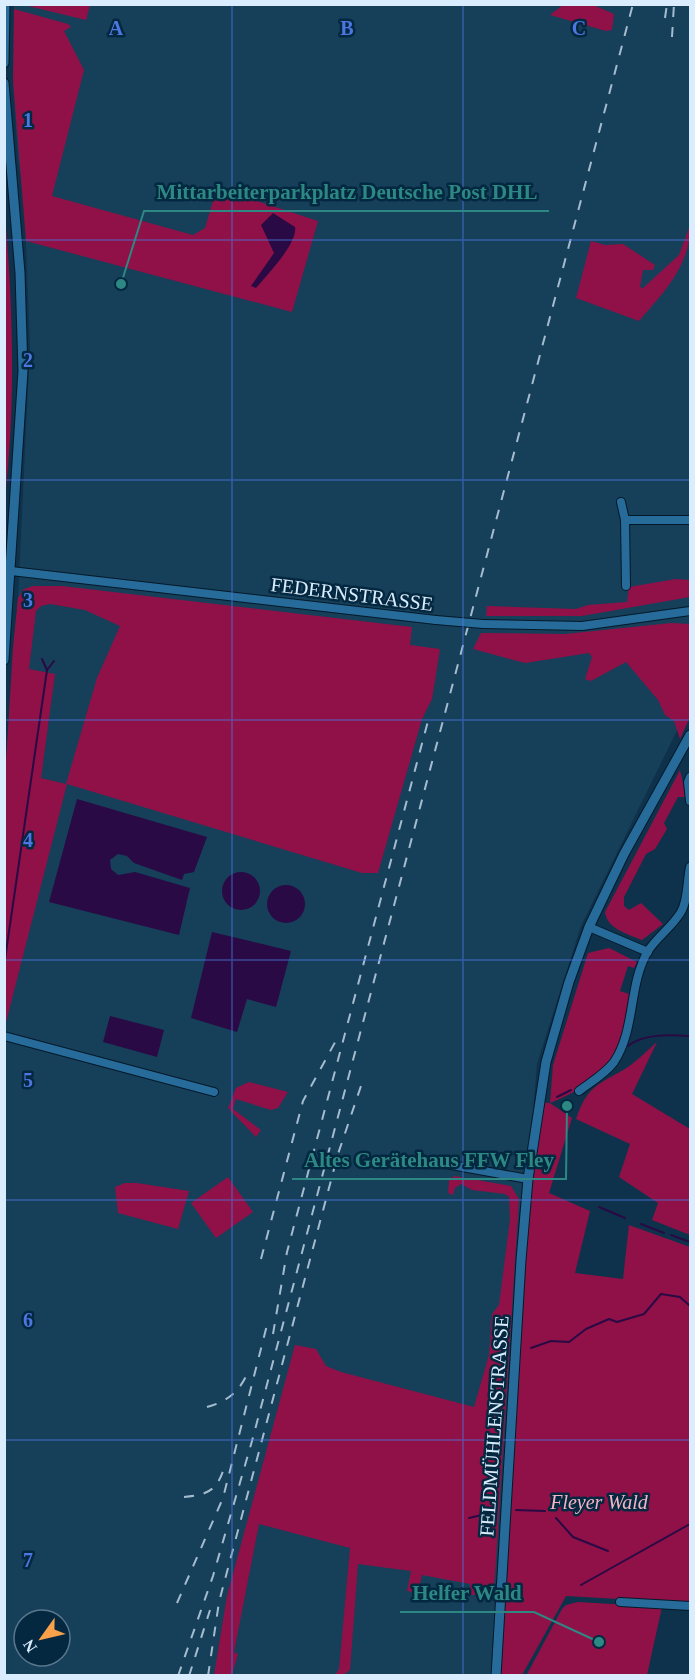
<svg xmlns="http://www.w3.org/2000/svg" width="695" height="1680" font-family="Georgia,serif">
<rect width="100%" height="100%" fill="#0e324b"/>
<path fill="#163f5a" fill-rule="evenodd" d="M14 5H690V704L581 926 537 1064 521 1260 496 1675 5 1676 4 795 18 598 30 346 24 196 18 159 13 81ZM24 1620H60V1656H24Z"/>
<g fill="#901147" fill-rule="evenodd">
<polygon points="591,4 614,14 612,30 606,31 550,15 563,5"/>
<polygon points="24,5 90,4 90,5 86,20"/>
<polygon points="14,9 68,24 71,27 64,31 84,70 52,196 193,235 205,228 216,191 236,194 318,221 292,312 26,241 13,81"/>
<path d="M4 205C13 302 16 400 5 497Z"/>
<path d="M690 225C691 265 664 292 639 321L576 298 591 241 605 245 623 244 655 265 653 270H643L640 287 643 288 679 255Z"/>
<polygon points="676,579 690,580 690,597 582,616 486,616 487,606 576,609 588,605 627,602 629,587"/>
<path d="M33 586H62L412 627 410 645 440 649 432 699 422 719 378 873H362L67 784 5 1026 4 795 13 647 18 598 24 589ZM50 604 85 610 120 626 97 678 66 784 41 778 55 674 29 669 36 611 41 606Z"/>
<polygon points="671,623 690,624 690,717 680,739 674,721 665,715 658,700 626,662 591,681 585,679 592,657 589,653 525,663 473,649 481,633 565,634"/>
<path d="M680 770 686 797H678L664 823 667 829 655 849 646 854 624 897V906L629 910 641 903 663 924 642 940C628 934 607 929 605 912Z"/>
<path d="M609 948 637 962 634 968 628 966 620 991 632 995C623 1058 611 1078 550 1103L572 1118 549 1193 590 1211 575 1273 623 1279 629 1225 690 1247V1603L566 1596 522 1675 496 1676 519 1314 539 1102 550 1103 553 1065 588 953Z"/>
<path d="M657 1042 632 1094 690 1129V1235L652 1220 658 1203 619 1177 630 1144 576 1119C588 1084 599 1085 628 1067 638 1060 648 1050 657 1042Z"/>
<polygon points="249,1082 288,1092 278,1108 271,1110 236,1099 233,1109 261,1130 256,1137 228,1108 236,1088"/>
<polygon points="454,1176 511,1186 519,1199 494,1590 477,1595 462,1595 463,1592 470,1591 470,1584 422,1575 418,1593 407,1591 411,1571 358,1564 350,1670 343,1675 335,1675 339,1669 350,1548 259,1524 234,1652 238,1654 232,1675 214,1675 227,1596 295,1345 316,1349 326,1366 341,1372 474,1407 489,1355 492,1314 499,1305 510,1219 509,1197 505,1194 472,1190 461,1184 455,1188 453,1195 448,1193 449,1180"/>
<polygon points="228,1177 253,1212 216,1238 191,1203"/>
<polygon points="125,1183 137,1183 189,1191 178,1229 118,1213 115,1187"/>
<polygon points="578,1602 662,1607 647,1675 526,1676 562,1609 566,1605"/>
</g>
<g fill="#290a44">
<path d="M273 213 295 227C298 243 267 275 256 288L251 286 274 253 261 225Z"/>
<polygon points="77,799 207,837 194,872 184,874 182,880 134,863 127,856 118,854 110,860 111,869 118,875 135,872 190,888 179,935 49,902"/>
<circle cx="241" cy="891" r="19"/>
<circle cx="286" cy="904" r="19"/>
<polygon points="212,932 291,951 276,1007 247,999 237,1032 191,1018"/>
<polygon points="110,1016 164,1030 157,1057 103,1042"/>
</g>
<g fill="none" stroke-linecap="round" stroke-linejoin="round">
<g stroke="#290a44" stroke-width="2">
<polyline points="42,659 47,670"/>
<polyline points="4,966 47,670 54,661"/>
<path d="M628 1046C644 1033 671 1035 690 1036"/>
<polyline points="557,1097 571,1090"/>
<polyline points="599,1207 625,1218"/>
<polyline points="641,1224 664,1233"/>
<polyline points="671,1235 690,1242"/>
<polyline points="531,1348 551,1341 569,1342 586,1329 609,1319 617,1322 644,1314 661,1294 680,1297 690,1306"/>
<polyline points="516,1510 545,1511"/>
<polyline points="469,1518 494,1512"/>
<polyline points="556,1518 573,1537 608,1551"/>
<polyline points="581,1585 690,1524"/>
</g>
<g stroke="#041928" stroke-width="10">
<g id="minor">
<polyline points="621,502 625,520"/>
<polyline points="11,571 436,620"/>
<polyline points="626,586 625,520 690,520"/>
<polyline points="483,624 582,626 690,611"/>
<polyline points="690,777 688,782 690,801"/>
<polyline points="589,927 648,952"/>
<polyline points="4,1036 214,1092"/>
<path d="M579 1091C591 1082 605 1074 614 1062 636 1029 628 985 648 951 657 937 672 927 681 912 688 900 687 881 690 867"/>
<polyline points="446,1164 528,1179"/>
<polyline points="620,1602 690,1606"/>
</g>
</g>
<g stroke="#041928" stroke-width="11">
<g id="tertiary">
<polyline points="4,63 5,4"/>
<polyline points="4,83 20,273 23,371 4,660"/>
<polyline points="496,1676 521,1260 528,1179 546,1062 569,982 589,927 624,854 690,735"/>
</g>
</g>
<use href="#minor" stroke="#276b9a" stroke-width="8"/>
<use href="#tertiary" stroke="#276b9a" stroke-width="9"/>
<g stroke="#a5bccf" stroke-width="2" stroke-dasharray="10 10" stroke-linecap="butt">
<polyline points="665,18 667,4"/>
<polyline points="672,37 674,4"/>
<polyline points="261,1259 303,1101 339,1035"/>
<polyline points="273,1334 287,1252 428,721"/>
<path d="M207 1407C229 1401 240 1391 249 1370"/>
<path d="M184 1497C205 1495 216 1492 223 1471"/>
<polyline points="177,1603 223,1498 267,1325"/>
<polyline points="178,1676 213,1576 252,1441 633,4"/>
<polyline points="189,1676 210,1610"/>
<polyline points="208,1676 219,1602 338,1154 363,1080"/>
</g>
<g stroke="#041928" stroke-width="10" stroke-linecap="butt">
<polyline id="minor-bridge" points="436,620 483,624"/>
</g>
<use href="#minor-bridge" stroke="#276b9a" stroke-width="8"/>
</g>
<path fill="none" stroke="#4c76e2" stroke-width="1.5" stroke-opacity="0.55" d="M232 4V1676M463 4V1676M4 240H690M4 480H690M4 720H690M4 960H690M4 1200H690M4 1440H690"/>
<g text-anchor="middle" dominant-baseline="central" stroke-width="5" stroke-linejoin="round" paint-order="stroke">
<g font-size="20" fill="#daedfe" stroke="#032840">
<text transform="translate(352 594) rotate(7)">FEDERNSTRASSE</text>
<text transform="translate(494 1426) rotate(-86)">FELDMÜHLENSTRASSE</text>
</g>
<g font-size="20" font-style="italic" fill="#f6b4c4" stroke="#032840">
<text x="599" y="1502">Fleyer Wald</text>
</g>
</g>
<g font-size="20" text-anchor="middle" font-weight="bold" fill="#4c76e2" stroke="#032840" stroke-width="5" stroke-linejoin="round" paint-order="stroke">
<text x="116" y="35">A</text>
<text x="347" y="35">B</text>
<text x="579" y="35">C</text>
<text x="28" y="127">1</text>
<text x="28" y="367">2</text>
<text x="28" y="607">3</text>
<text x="28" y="847">4</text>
<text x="28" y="1087">5</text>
<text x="28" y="1327">6</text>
<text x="28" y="1567">7</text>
</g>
<path fill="none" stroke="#2d8884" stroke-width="2" d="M121 284L144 211H549M567 1106L566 1179H292M599 1642L534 1612H400"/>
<g fill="#2d8884" stroke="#032840" stroke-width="2">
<circle cx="121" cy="284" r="6"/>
<circle cx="567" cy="1106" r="6"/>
<circle cx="599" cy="1642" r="6"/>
</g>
<g font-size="21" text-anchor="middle" font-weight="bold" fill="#2d8884" stroke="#032840" stroke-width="5" stroke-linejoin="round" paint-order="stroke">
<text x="347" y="199">Mittarbeiterparkplatz Deutsche Post DHL</text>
<text x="429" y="1167">Altes Gerätehaus FFW Fley</text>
<text x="467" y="1600">Helfer Wald</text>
</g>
<rect width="695" height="1680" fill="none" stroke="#daedfe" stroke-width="12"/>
<g transform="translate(42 1638) rotate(236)"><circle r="28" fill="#032840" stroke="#59778c" stroke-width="1.5"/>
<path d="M0-4.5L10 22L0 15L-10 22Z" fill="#f7a14a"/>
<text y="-9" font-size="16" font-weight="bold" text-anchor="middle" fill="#daedfe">N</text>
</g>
</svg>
